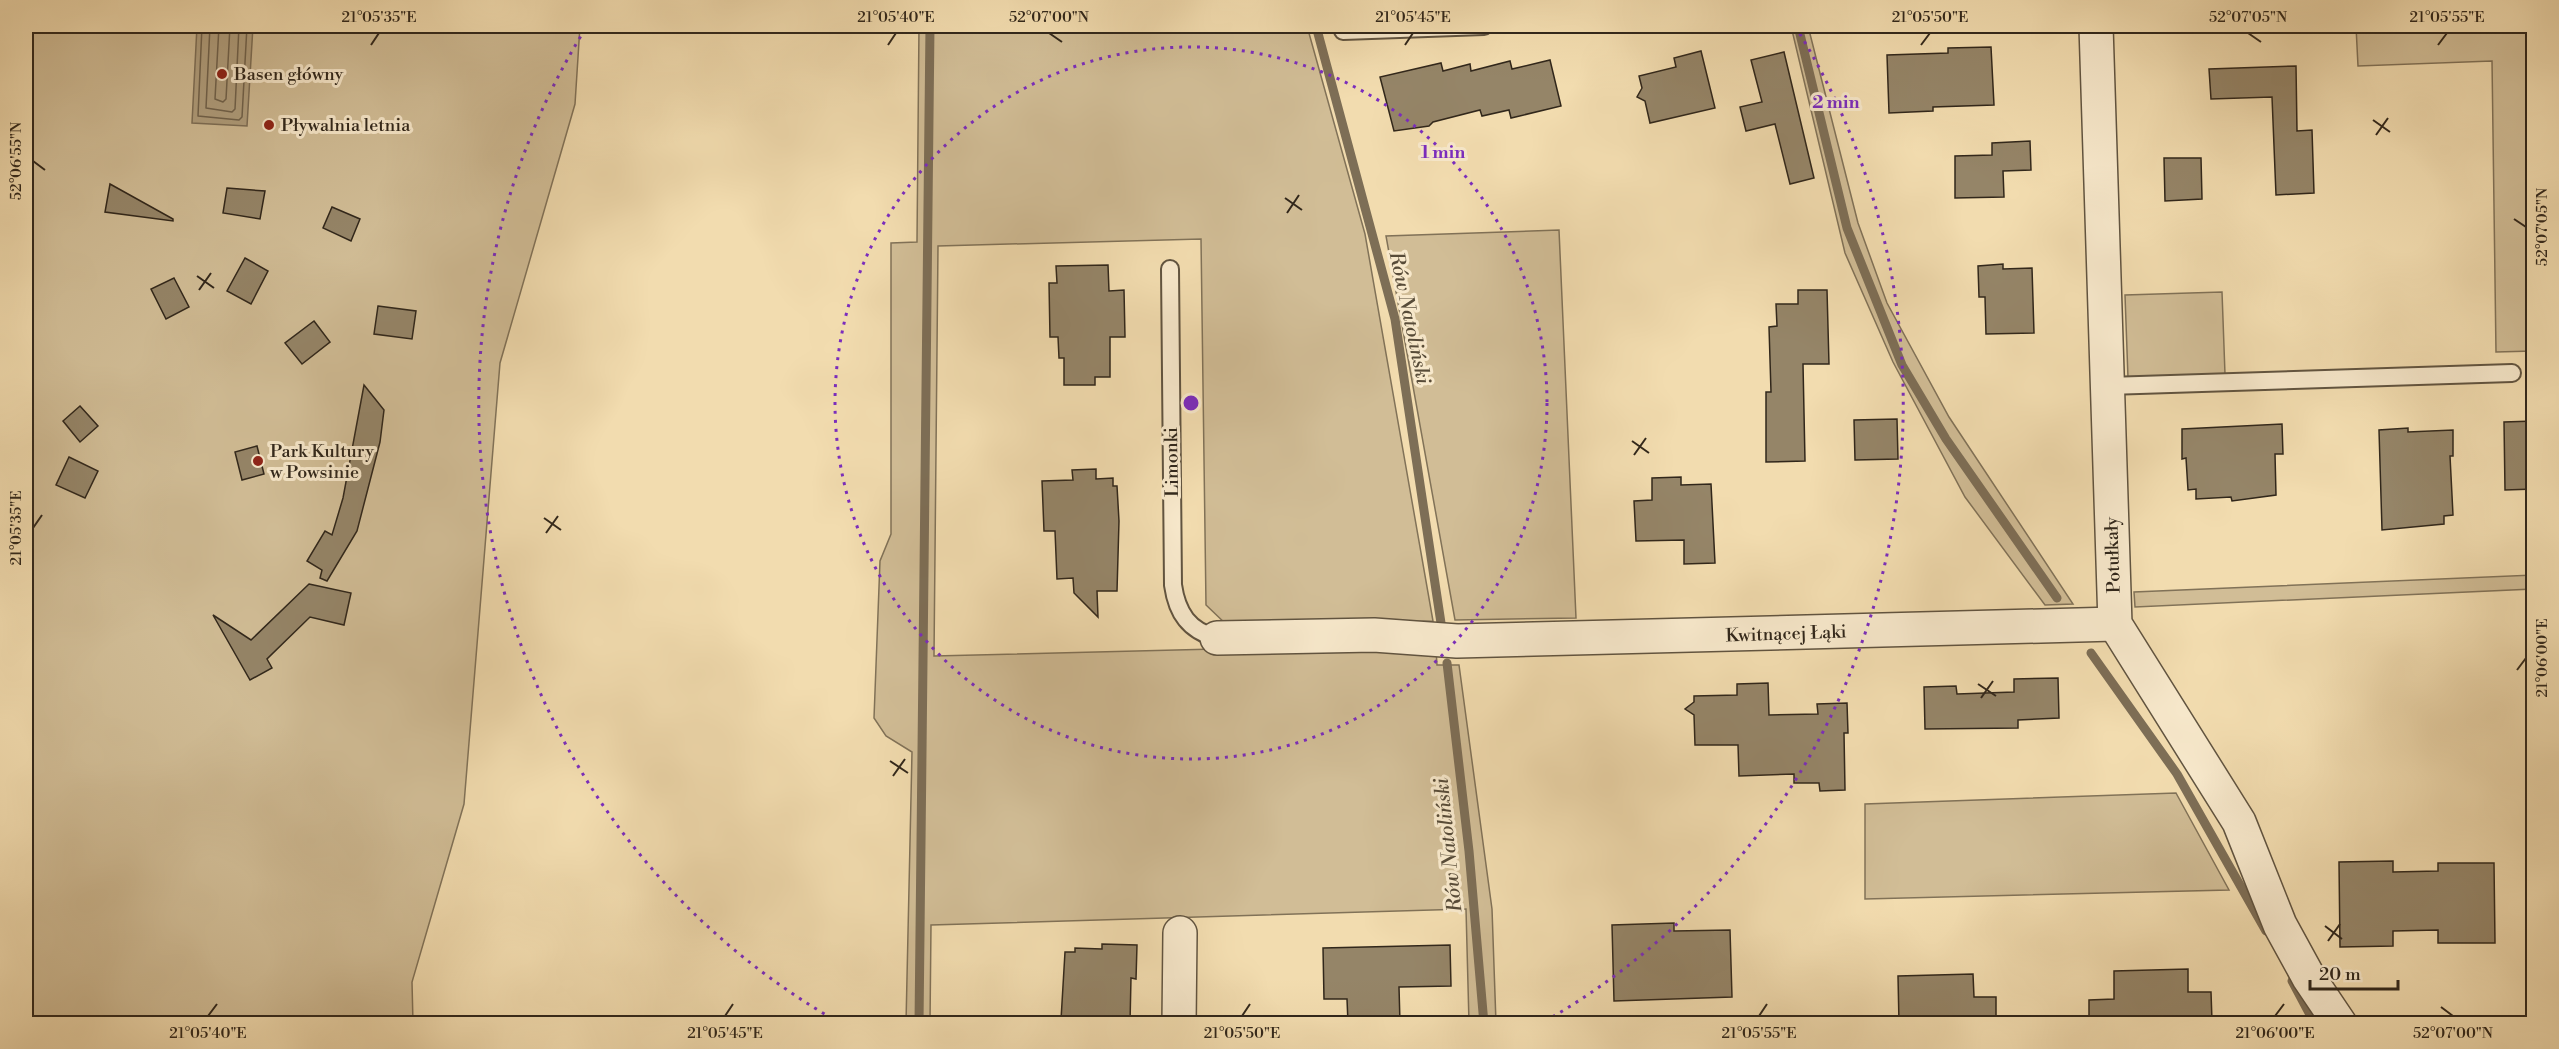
<svg xmlns="http://www.w3.org/2000/svg" width="2559" height="1049" font-family="'Libre Bodoni',serif">
<rect width="100%" height="100%" fill="#f2dcaf"/>
<filter id="stains"><feTurbulence type="fractalNoise" baseFrequency=".00333" numOctaves="4"/><feColorMatrix values="0 0 0 0 .2 0 0 0 0 .09 0 0 0 0 .02 0 0 0 .5 -.17"/></filter>
<radialGradient id="worn" r=".72"><stop offset=".6" stop-color="#630" stop-opacity="0"/><stop offset="1" stop-color="#630" stop-opacity=".3"/></radialGradient>
<g fill="#d1bd96" stroke="#817258" stroke-width="1.5">
<polygon points="26,26 580,26 575,104 500,363 464,804 412,982 413,1023 26,1023"/>
<polygon points="919,26 1307,26 1365,234 1433,621 1229,627 1206,605 1201,239 938,246 934,656 1216,649 1436,649 1437,665 1459,665 1492,909 1496,1023 1469,1023 1466,909 931,925 930,1023 906,1023 912,752 886,736 874,718 880,561 891,534 891,243 917,242"/>
<polygon points="1791,26 1808,26 1858,223 1887,303 1949,417 2073,604 2045,605 1965,497 1893,362 1845,253"/>
<polygon points="2356,26 2533,26 2533,351 2496,352 2492,61 2358,66"/>
<polygon points="1559,230 1576,618 1455,620 1386,236"/>
<polygon points="2222,292 2225,374 2128,378 2125,295"/>
<polygon points="2534,575 2533,589 2135,607 2134,592"/>
<polygon points="2176,793 2229,890 1865,899 1865,804"/>
</g>
<polygon fill="#b09e7d" stroke="#7d6e56" stroke-width="1.5" points="197,26 253,26 247,126 192,123"/>
<g fill="none" stroke-linecap="round" stroke-linejoin="round">
<g stroke="#70624c" stroke-width="1.5">
<polyline points="202,26 198,116 239,120 242,117 247,26"/>
<polyline points="210,26 206,108 232,112 235,109 239,26"/>
<polyline points="219,26 215,99 223,102 226,99 230,26"/>
</g>
<g stroke="#7d6e56" stroke-width="9">
<polyline points="1316,26 1395,319 1441,623"/>
<polyline points="1798,26 1847,228 1902,365 1946,439 2057,598"/>
<polyline points="2091,653 2177,774 2266,931"/>
<polyline points="1447,663 1469,851 1484,1024"/>
<polyline points="2292,981 2315,1024"/>
<polyline points="919,1024 930,26"/>
</g>
</g>
<g fill="#958568" stroke="#31271b" stroke-width="1.5">
<polygon points="1991,47 1994,105 1933,107 1933,111 1889,113 1887,55 1948,53 1948,48"/>
<polygon points="1701,51 1715,108 1650,123 1645,101 1637,97 1642,88 1639,76 1676,67 1674,58"/>
<polygon points="1784,52 1814,178 1790,184 1775,124 1746,131 1740,107 1762,102 1751,60"/>
<polygon points="1550,60 1561,106 1511,118 1509,110 1482,116 1480,110 1433,122 1429,126 1394,131 1380,77 1441,63 1443,71 1470,64 1471,71 1510,61 1512,69"/>
<polygon points="2296,66 2297,131 2312,130 2314,193 2276,195 2272,97 2211,99 2209,69"/>
<polygon points="2030,141 2031,170 2003,171 2004,197 1955,198 1955,156 1992,155 1992,143"/>
<polygon points="2164,158 2201,158 2202,199 2165,201"/>
<polygon points="110,184 173,219 173,221 105,212"/>
<polygon points="227,188 265,191 260,219 223,213"/>
<polygon points="332,207 360,219 351,241 323,228"/>
<polygon points="245,258 268,271 251,304 227,291"/>
<polygon points="2003,264 2003,269 2032,268 2034,333 1986,334 1985,297 1979,297 1978,266"/>
<polygon points="1108,265 1109,291 1124,290 1125,337 1110,337 1110,377 1095,377 1095,385 1064,385 1064,358 1059,358 1058,337 1050,337 1049,283 1057,283 1056,266"/>
<polygon points="174,278 189,307 166,319 151,289"/>
<polygon points="1798,290 1827,290 1829,364 1803,364 1805,461 1766,462 1766,392 1771,392 1769,327 1777,326 1776,304 1798,304"/>
<polygon points="378,306 416,311 412,339 374,334"/>
<polygon points="314,321 330,342 302,364 285,343"/>
<polygon points="364,385 384,410 380,442 357,531 327,581 320,578 322,570 307,561 325,531 332,535 343,498"/>
<polygon points="80,406 98,426 80,442 63,421"/>
<polygon points="1897,419 1898,459 1855,460 1854,420"/>
<polygon points="2534,421 2534,489 2505,490 2504,422"/>
<polygon points="2282,424 2283,454 2275,454 2276,495 2232,501 2231,497 2196,499 2196,489 2188,490 2186,458 2182,459 2182,429"/>
<polygon points="2408,428 2408,432 2453,430 2453,456 2450,456 2453,515 2444,516 2444,524 2382,530 2379,430"/>
<polygon points="257,446 264,474 242,480 235,452"/>
<polygon points="69,457 98,471 85,498 56,485"/>
<polygon points="1096,469 1096,479 1113,478 1113,486 1117,486 1119,521 1117,591 1097,591 1098,617 1074,593 1073,578 1057,579 1055,531 1044,531 1042,481 1073,480 1072,470"/>
<polygon points="1681,477 1681,485 1711,484 1715,563 1684,564 1684,540 1636,541 1634,501 1652,500 1652,478"/>
<polygon points="309,584 351,593 344,625 310,617 267,659 272,668 250,680 213,615 251,640"/>
<polygon points="2058,678 2059,718 2018,720 2018,728 1925,729 1924,687 1956,686 1957,694 2014,692 2014,679"/>
<polygon points="1768,683 1769,715 1818,714 1817,704 1847,703 1848,733 1844,733 1845,790 1820,791 1819,783 1794,783 1794,774 1739,776 1738,745 1695,745 1694,715 1685,709 1694,702 1694,696 1737,695 1737,684"/>
<polygon points="2393,861 2393,872 2438,871 2438,863 2494,863 2495,943 2438,943 2438,930 2393,931 2393,946 2340,947 2339,862"/>
<polygon points="1674,923 1674,931 1730,930 1732,997 1614,1001 1612,925"/>
<polygon points="1102,944 1137,945 1136,979 1131,978 1130,1023 1090,1023 1090,1020 1061,1020 1065,952 1075,952 1075,948 1102,949"/>
<polygon points="1450,945 1451,986 1399,987 1400,1023 1348,1023 1347,999 1324,999 1323,948"/>
<polygon points="2188,969 2188,992 2211,992 2212,1021 2089,1023 2089,1000 2114,999 2114,971"/>
<polygon points="1973,974 1974,997 1996,997 1996,1023 1899,1023 1898,976"/>
</g>
<g fill="none" stroke-linecap="round" stroke-linejoin="round">
<g stroke="#615440" stroke-width="20">
<g id="service">
<polyline points="1343,31 1484,26"/>
<path d="M1170 269 1173 585C1177 613 1189 631 1217 638"/>
<polyline points="2108,386 2512,373"/>
</g>
</g>
<g stroke="#615440" stroke-width="36">
<g id="minor">
<polyline points="2096,26 2115,624 2239,822 2280,925 2309,978 2340,1024"/>
<polyline points="1217,638 1374,635 1457,641 2115,624"/>
<polyline points="1179,1024 1180,933"/>
</g>
</g>
<use href="#service" stroke="#f7e8cb" stroke-width="16"/>
<use href="#minor" stroke="#f7e8cb" stroke-width="33"/>
</g>
<path fill="none" stroke="#31271b" stroke-width="2" d="M1049 33 1062 42M2248 33 2261 42M371 45 379 33M888 45 896 33M1405 45 1413 33M1921 45 1930 33M2438 45 2447 33M2373 120 2390 132M2376 135 2388 118M33 161 45 170M1285 198 1302 210M1287 213 1299 195M2514 219 2526 227M197 276 214 288M199 290 211 273M1632 441 1649 453M1634 455 1646 438M544 518 561 530M33 528 42 515M546 533 558 516M2517 670 2526 658M1978 684 1996 696M1981 698 1993 681M890 761 908 773M893 776 905 759M2325 926 2342 939M2328 941 2340 924M2441 1007 2453 1016M208 1016 217 1004M725 1016 733 1004M1242 1016 1250 1004M1759 1016 1767 1004M2275 1016 2284 1004"/>
<g fill="none" stroke="#7b2cbf" stroke-width="3" stroke-dasharray="3 6">
<circle cx="1191" cy="403" r="356"/>
<path d="M840 1023A712 712 0 0 1 587 26M1795 26A712 712 0 0 1 1542 1023"/>
</g>
<g fill="#8f2418" stroke="#f7e8cb" stroke-width="2">
<circle cx="222" cy="74" r="6"/>
<circle cx="269" cy="125" r="6"/>
<circle cx="258" cy="461" r="6"/>
</g>
<g text-anchor="middle" dominant-baseline="central" stroke-width="6" stroke-linejoin="round" paint-order="stroke">
<g font-size="18" fill="#31271b" stroke="#f7e8cb" text-anchor="start">
<text x="234" y="74">Basen główny</text>
<text x="281" y="125">Pływalnia letnia</text>
<text x="270" y="451">Park Kultury<tspan x="270" dy="21">w Powsinie</tspan></text>
</g>
<g font-size="18" fill="#31271b" stroke="#f7e8cb">
<text transform="translate(1172 462) rotate(-91)">Limonki</text>
<text transform="translate(2113 555) rotate(-92)">Potułkały</text>
<text transform="translate(1786 634) rotate(-2)">Kwitnącej Łąki</text>
</g>
<g font-size="20" font-style="italic" fill="#574b38" stroke="#f7e8cb">
<text transform="translate(1409 318) rotate(78)">Rów Natoliński</text>
<text transform="translate(1449 845) rotate(-96)">Rów Natoliński</text>
</g>
</g>
<circle cx="1191" cy="403" r="9" fill="#7b2cbf" stroke="#f7e8cb" stroke-width="3"/>
<g font-size="18" text-anchor="middle" font-weight="bold" fill="#7b2cbf" stroke="#f7e8cb" stroke-width="6" stroke-linejoin="round" paint-order="stroke">
<text x="1836" y="108">2 min</text>
<text x="1443" y="158">1 min</text>
</g>
<rect width="2559" height="1049" fill="none" stroke="#f2dcaf" stroke-width="66"/>
<path d="M2310 980v9h88v-9" fill="none" stroke="#31271b" stroke-width="3"/>
<text x="2319" y="980" font-size="18" fill="#31271b" stroke="#f7e8cb" stroke-width="4.5" paint-order="stroke">20 m</text>
<rect x="33" y="33" width="2493" height="983" fill="none" stroke="#31271b" stroke-width="2"/>
<g font-size="15" text-anchor="middle" fill="#31271b">
<text x="379" y="22">21°05'35"E</text>
<text x="896" y="22">21°05'40"E</text>
<text x="1049" y="22">52°07'00"N</text>
<text x="1413" y="22">21°05'45"E</text>
<text x="1930" y="22">21°05'50"E</text>
<text x="2248" y="22">52°07'05"N</text>
<text x="2447" y="22">21°05'55"E</text>
<text transform="translate(16 161) rotate(-90)" y="5">52°06'55"N</text>
<text transform="translate(2542 227) rotate(-90)" y="5">52°07'05"N</text>
<text transform="translate(16 528) rotate(-90)" y="5">21°05'35"E</text>
<text transform="translate(2542 658) rotate(-90)" y="5">21°06'00"E</text>
<text x="208" y="1038">21°05'40"E</text>
<text x="725" y="1038">21°05'45"E</text>
<text x="1242" y="1038">21°05'50"E</text>
<text x="1759" y="1038">21°05'55"E</text>
<text x="2275" y="1038">21°06'00"E</text>
<text x="2453" y="1038">52°07'00"N</text>
</g>
<rect width="100%" height="100%" filter="url(#stains)"/>
<rect width="100%" height="100%" fill="url(#worn)"/>
</svg>
